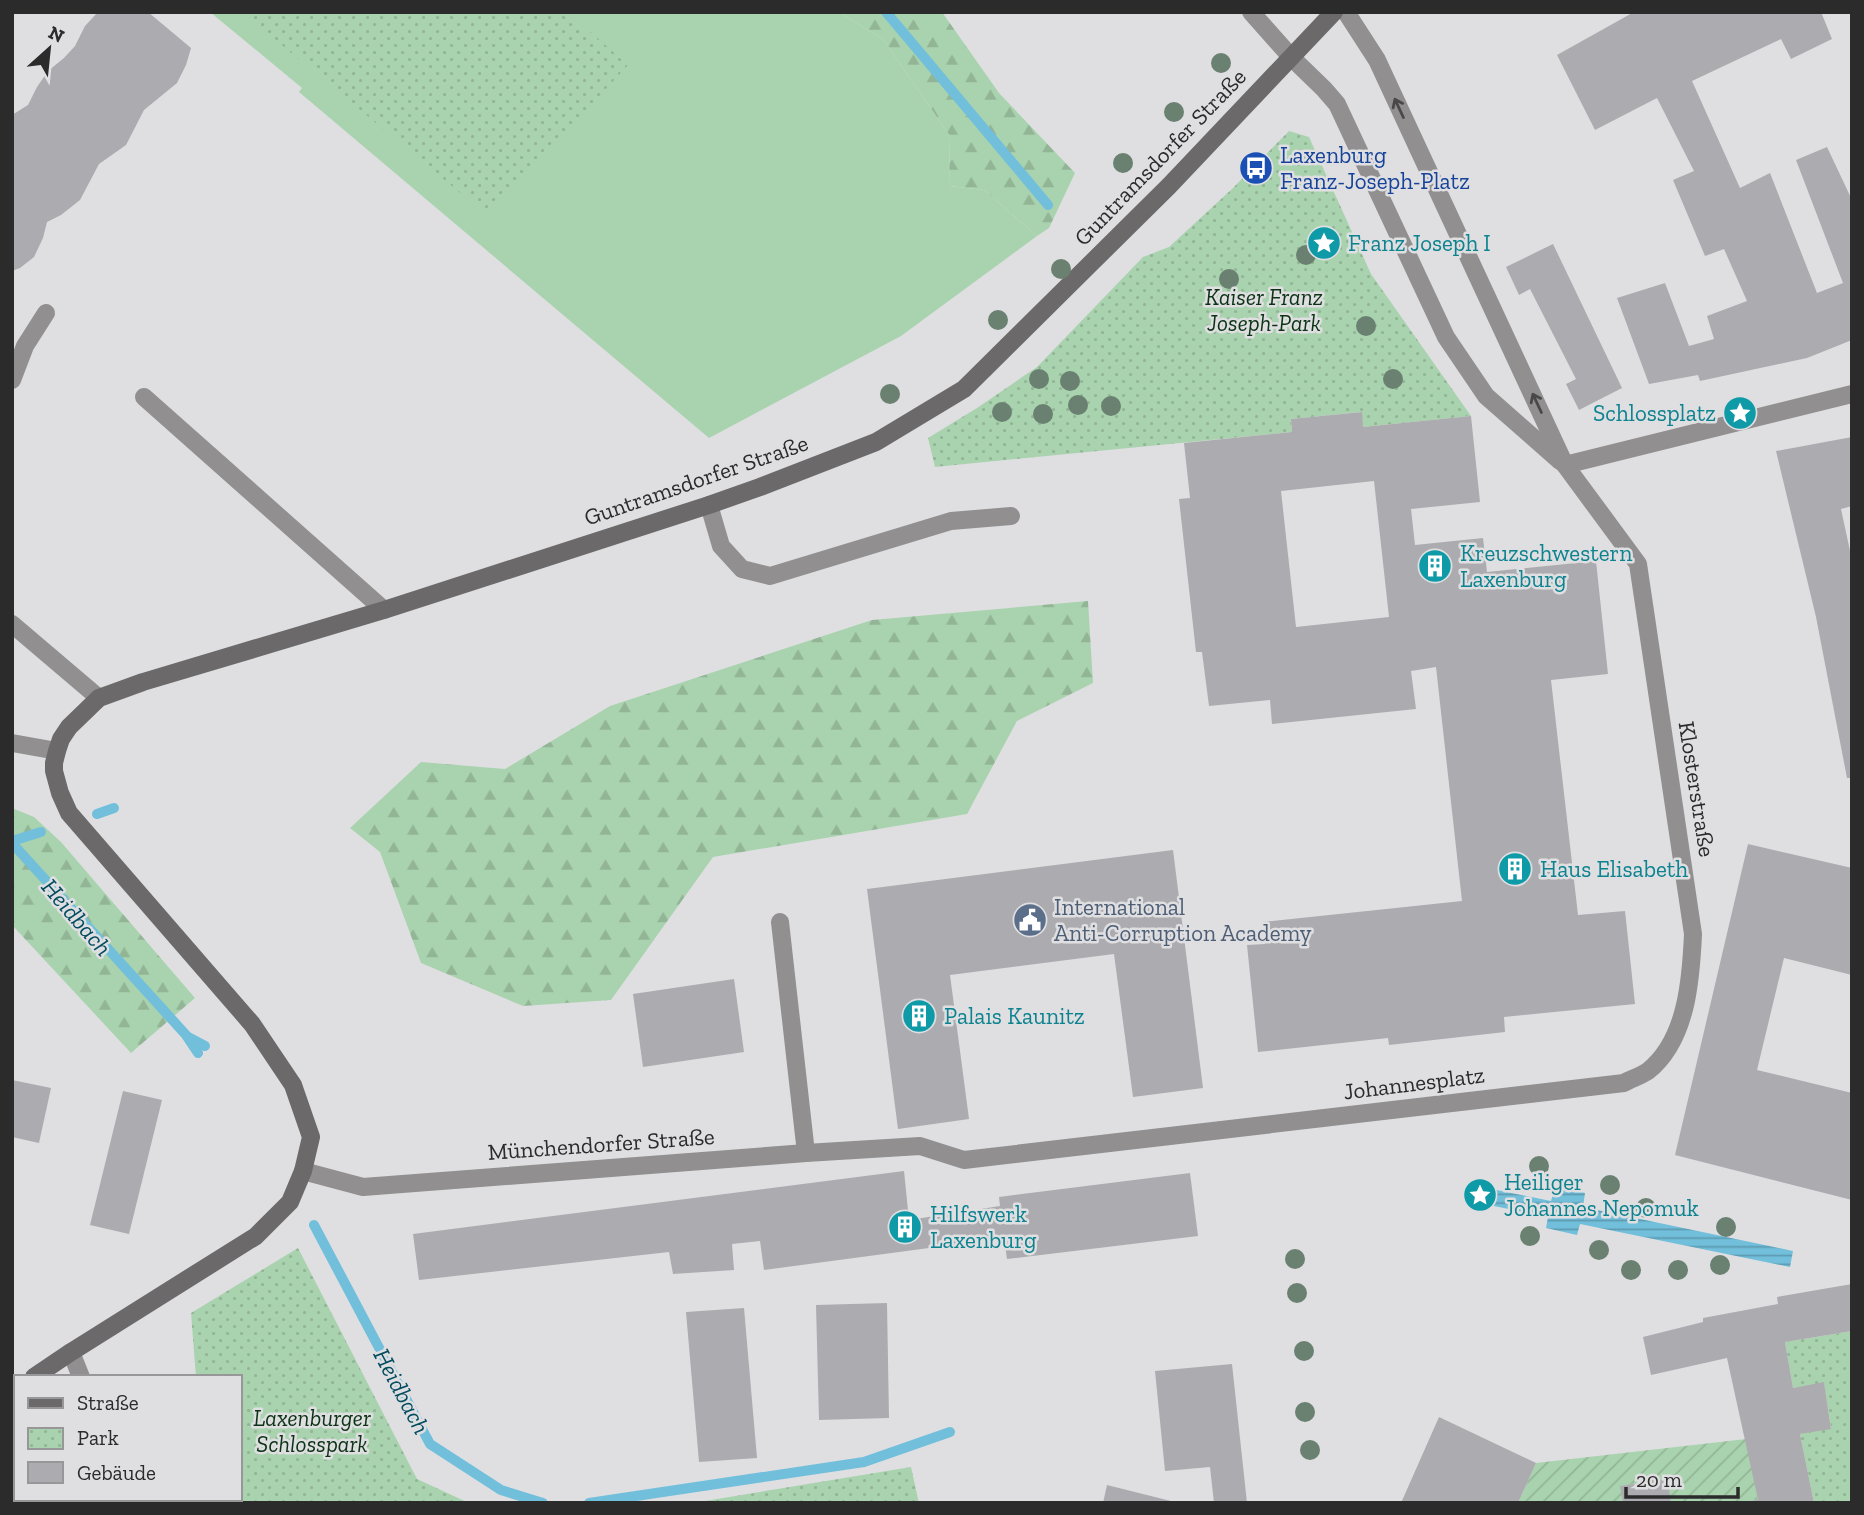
<svg xmlns="http://www.w3.org/2000/svg" width="1864" height="1515" font-family="'Zilla Slab',serif">
<defs>
<pattern id="forest-firs" width="22" height="20" patternUnits="userSpaceOnUse" patternTransform="scale(1.75)"><rect width="22" height="20" fill="#a9d3ae"/><path d="M5 1l3.5 6h-7zM16 11l3.5 6h-7z" fill="#92b596"/></pattern>
<pattern id="park-dots" width="8" height="8" patternUnits="userSpaceOnUse" patternTransform="scale(1.75)"><rect width="8" height="8" fill="#a9d3ae"/><path d="M2 2h.1M6 6h.1" fill="none" stroke="#92b596" stroke-width="1.8" stroke-linecap="round"/></pattern>
<pattern id="garden-furrows" width="10" height="10" patternUnits="userSpaceOnUse" patternTransform="scale(1.75)"><rect width="10" height="10" fill="#a9d3ae"/><path d="M-1 1l2-2M0 10L10 0M9 11l2-2" fill="none" stroke="#92b596"/></pattern>
<pattern id="water-rules" width="6" height="5" patternUnits="userSpaceOnUse" patternTransform="scale(1.75)"><rect width="6" height="5" fill="#71bfdb"/><path d="M0 2.5h6" fill="none" stroke="#5d9bb2"/></pattern>
</defs>
<rect width="100%" height="100%" fill="#dfdfe2"/>
<polygon fill="#a9d3ae" points="210,12 838,12 883,39 950,136 949,186 984,190 1037,236 901,336 709,438 299,92 302,88"/>
<g fill="url(#forest-firs)">
<polygon points="838,12 942,12 999,93 1075,173 1049,228 1037,236 984,190 949,186 950,136 883,39"/>
<polygon points="1088,601 1093,683 1017,721 967,814 713,857 611,1000 523,1006 421,963 380,852 350,828 421,762 505,769 610,706 872,620"/>
<polygon points="12,808 34,817 61,842 195,998 131,1053 12,925"/>
</g>
<g fill="url(#park-dots)">
<polygon points="242,12 568,12 628,65 488,216"/>
<polygon points="1289,131 1309,137 1371,274 1471,416 1363,427 1361,412 1291,419 1292,432 935,467 928,438 977,408 1037,367 1143,257 1169,247 1233,188"/>
<polygon points="298,1248 417,1479 469,1503 31,1503 35,1499 240,1499 240,1377 196,1377 191,1313"/>
<polygon points="1852,1331 1852,1503 1814,1503 1800,1434 1831,1428 1824,1383 1793,1388 1785,1342"/>
<polygon points="911,1467 919,1503 693,1503"/>
</g>
<polygon fill="url(#garden-furrows)" points="1746,1439 1758,1500 1728,1503 1671,1503 1668,1479 1621,1486 1623,1503 1518,1503 1536,1463"/>
<polygon fill="url(#water-rules)" points="1482,1187 1551,1201 1555,1187 1585,1193 1583,1207 1793,1251 1790,1267 1580,1224 1577,1235 1546,1228 1548,1217 1479,1203"/>
<g fill="none" stroke-linecap="round" stroke-linejoin="round">
<g stroke="#71bfdb" stroke-width="10">
<polyline points="886,12 1048,205"/>
<polyline points="97,814 114,808"/>
<polyline points="12,841 41,832"/>
<polyline points="12,843 186,1035 198,1053"/>
<polyline points="188,1037 205,1046"/>
<polyline points="314,1225 430,1444 501,1490 543,1503"/>
<polyline points="589,1503 864,1462 950,1432"/>
</g>
</g>
<g fill="#acabaf" fill-rule="evenodd">
<polygon points="98,12 148,12 191,48 186,65 177,83 144,110 126,145 99,164 80,200 61,215 47,222 43,238 34,257 20,268 12,271 12,115 28,105 37,87 48,71 64,58 75,46 85,26"/>
<polygon points="1634,12 1821,12 1832,39 1791,59 1781,39 1692,81 1740,188 1770,173 1817,293 1843,283 1796,160 1827,147 1852,200 1852,340 1807,358 1700,381 1698,375 1649,384 1617,298 1665,283 1689,346 1714,339 1707,316 1747,301 1724,249 1705,256 1673,180 1694,171 1657,98 1595,130 1557,55"/>
<polygon points="1553,244 1622,388 1579,410 1566,384 1576,379 1530,289 1519,295 1506,267"/>
<path d="M1362 412 1363 427 1471 416 1480 502 1411 509 1415 545 1483 538 1487 572 1596 561 1608 674 1551 680 1578 915 1625 911 1635 1004 1504 1017 1505 1032 1389 1045 1388 1038 1258 1052 1247 945 1265 944 1262 922 1462 901 1436 667 1411 671 1416 709 1272 724 1270 700 1209 706 1202 652H1196L1179 499 1190 498 1184 443 1292 432 1291 419ZM1374 481 1389 617 1296 627 1281 491Z"/>
<polygon points="1852,437 1852,506 1841,509 1852,560 1852,778 1847,778 1816,617 1776,451"/>
<polygon points="1748,844 1852,868 1852,975 1784,958 1757,1070 1852,1093 1852,1200 1675,1155"/>
<polygon points="1173,850 1203,1088 1133,1097 1114,954 950,975 969,1119 898,1129 867,889"/>
<polygon points="734,979 744,1052 643,1067 633,994"/>
<polygon points="12,1080 51,1088 39,1143 12,1137"/>
<polygon points="123,1091 162,1100 129,1234 90,1225"/>
<polygon points="904,1171 909,1220 1000,1206 999,1197 1190,1173 1198,1236 1007,1259 1004,1238 764,1270 760,1241 732,1244 734,1270 673,1274 669,1252 419,1280 413,1234"/>
<polygon points="1852,1284 1852,1331 1785,1342 1793,1388 1824,1382 1831,1429 1800,1434 1814,1503 1749,1503 1749,1501 1758,1500 1727,1358 1651,1375 1643,1337 1703,1322 1703,1318 1778,1304 1777,1297"/>
<polygon points="887,1303 889,1418 819,1420 816,1305"/>
<polygon points="744,1308 757,1458 699,1462 686,1312"/>
<polygon points="1232,1364 1247,1503 1214,1503 1210,1467 1165,1471 1155,1371"/>
<polygon points="1439,1417 1536,1463 1518,1503 1401,1503"/>
<polygon points="16,1440 16,1499 35,1499 30,1503 12,1503 12,1442"/>
<polygon points="1668,1479 1671,1503 1623,1503 1620,1486"/>
<polygon points="1107,1485 1175,1502 1175,1503 1103,1503"/>
</g>
<g fill="none" stroke-linecap="round" stroke-linejoin="round">
<g stroke="#918f8f" stroke-width="18">
<polyline points="12,380 25,346 46,313"/>
<polyline points="144,397 384,610"/>
<polyline points="709,505 721,546 742,569 770,576 951,521 1011,516"/>
<polyline points="780,922 806,1153"/>
<polyline points="71,1352 81,1377"/>
<polyline points="112,1499 113,1503"/>
</g>
<g stroke="#918f8f" stroke-width="18">
<polyline points="1251,12 1291,57 1324,89 1337,104 1446,337 1486,396 1560,461"/>
<polyline points="1565,465 1852,394"/>
<polyline points="12,624 99,698"/>
<polyline points="12,743 57,751"/>
<path d="M303 1171 363 1187 806 1153 920 1146 964 1160 1624 1083C1631 1079 1641 1076 1648 1071 1687 1040 1691 979 1693 934L1638 564 1565 465 1377 60 1346 12"/>
</g>
<g stroke="#6b6969" stroke-width="18">
<polyline points="34,1377 71,1352 256,1236 290,1202 303,1171 311,1137 293,1085 252,1024 69,813 60,793 54,771 54,763 57,751 61,739 69,727 99,698 143,682 384,610 709,505 760,487 876,442 964,389 1169,186 1334,12"/>
<polyline points="12,1392 16,1390"/>
</g>
</g>
<g fill="#6a8071">
<circle cx="1221" cy="63" r="10"/>
<circle cx="1174" cy="112" r="10"/>
<circle cx="1123" cy="163" r="10"/>
<circle cx="1306" cy="255" r="10"/>
<circle cx="1061" cy="269" r="10"/>
<circle cx="1229" cy="279" r="10"/>
<circle cx="998" cy="320" r="10"/>
<circle cx="1366" cy="326" r="10"/>
<circle cx="1039" cy="379" r="10"/>
<circle cx="1393" cy="379" r="10"/>
<circle cx="1070" cy="381" r="10"/>
<circle cx="890" cy="394" r="10"/>
<circle cx="1078" cy="405" r="10"/>
<circle cx="1111" cy="406" r="10"/>
<circle cx="1002" cy="412" r="10"/>
<circle cx="1043" cy="414" r="10"/>
<circle cx="1539" cy="1166" r="10"/>
<circle cx="1610" cy="1185" r="10"/>
<circle cx="1646" cy="1208" r="10"/>
<circle cx="1726" cy="1227" r="10"/>
<circle cx="1530" cy="1236" r="10"/>
<circle cx="1599" cy="1250" r="10"/>
<circle cx="1295" cy="1259" r="10"/>
<circle cx="1720" cy="1265" r="10"/>
<circle cx="1631" cy="1270" r="10"/>
<circle cx="1678" cy="1270" r="10"/>
<circle cx="1297" cy="1293" r="10"/>
<circle cx="1304" cy="1351" r="10"/>
<circle cx="1305" cy="1412" r="10"/>
<circle cx="1310" cy="1450" r="10"/>
</g>
<defs><path id="oneway-shaft" d="M-6 0H5M1.5-3L5.5 0L1.5 3" fill="none" stroke-width="1.6" stroke-linecap="round" stroke-linejoin="round" transform="scale(1.75)"/></defs>
<g stroke="#4a494a">
<use href="#oneway-shaft" transform="translate(1399 108) rotate(-115)"/>
<use href="#oneway-shaft" transform="translate(1537 403) rotate(-115)"/>
</g>
<defs>
<g id="bus-disc" transform="scale(1.75)"><circle r="9.5" fill="#1a4fb4" stroke="#dfdfe2"/><path d="M-5-6H5V4H4V6H2V4H-2V6H-4V4H-5ZM-3.5-4V0h7V-4ZM-3.5 1.2v1.5H-2V1.2ZM2 1.2v1.5H3.5V1.2Z" fill="#fff"/></g>
<g id="sight-disc" transform="scale(1.75)"><circle r="9.5" fill="#0f9aa8" stroke="#dfdfe2"/><path d="M0-6L1.8-2.2L6-1.7L2.9 1.2L3.7 5.4L0 3.3L-3.7 5.4L-2.9 1.2L-6-1.7L-1.8-2.2Z" fill="#fff"/></g>
<g id="building-disc" transform="scale(1.75)"><circle r="9.5" fill="#0f9aa8" stroke="#dfdfe2"/><path d="M-4-6H4V6H1V3H-1V6H-4ZM-2.5-4.3h1.7v1.8h-1.7ZM.8-4.3h1.7v1.8H.8ZM-2.5-1h1.7V.8h-1.7ZM.8-1h1.7V.8H.8Z" fill="#fff"/></g>
<g id="civic-disc" transform="scale(1.75)"><circle r="9.5" fill="#5c6f8a" stroke="#dfdfe2"/><path d="M-.6-6.5H3V-4.5H.6V-3L4-1V1h2V6H-6V1h2V-1L-.6-3ZM-1.2 2.5V6h2.4V2.5Z" fill="#fff"/></g>
</defs>
<g fill-rule="evenodd">
<use href="#bus-disc" x="1256" y="168"/>
<use href="#sight-disc" x="1324" y="243"/>
<use href="#sight-disc" x="1740" y="413"/>
<use href="#building-disc" x="1435" y="566"/>
<use href="#building-disc" x="1515" y="869"/>
<use href="#civic-disc" x="1030" y="920"/>
<use href="#building-disc" x="919" y="1016"/>
<use href="#sight-disc" x="1480" y="1195"/>
<use href="#building-disc" x="905" y="1227"/>
</g>
<g text-anchor="middle" dominant-baseline="central" stroke-width="5" stroke-linejoin="round" paint-order="stroke">
<g font-size="23" fill="#164399" stroke="#dfdfe2" text-anchor="start">
<text x="1280" y="155">Laxenburg<tspan x="1280" dy="26">Franz-Joseph-Platz</tspan></text>
</g>
<g font-size="23" fill="#2b2b2c" stroke="#dfdfe2">
<text transform="translate(1160 157) rotate(-46)">Guntramsdorfer Straße</text>
<text transform="translate(696 480) rotate(-19)">Guntramsdorfer Straße</text>
<text transform="translate(1697 789) rotate(81)">Klosterstraße</text>
<text transform="translate(1414 1083) rotate(-7)">Johannesplatz</text>
<text transform="translate(601 1144) rotate(-4)">Münchendorfer Straße</text>
</g>
<g font-size="23" fill="#0d838f" stroke="#dfdfe2" text-anchor="start">
<text x="1348" y="243">Franz Joseph I</text>
<text x="1716" y="413" text-anchor="end">Schlossplatz</text>
<text x="1460" y="553">Kreuzschwestern<tspan x="1460" dy="26">Laxenburg</tspan></text>
<text x="1540" y="869">Haus Elisabeth</text>
<text x="944" y="1016">Palais Kaunitz</text>
<text x="1504" y="1182">Heiliger<tspan x="1504" dy="26">Johannes Nepomuk</tspan></text>
<text x="930" y="1214">Hilfswerk<tspan x="930" dy="26">Laxenburg</tspan></text>
</g>
<g font-size="23" font-style="italic" fill="#0b3314" stroke="#dfdfe2">
<text x="1264" y="297">Kaiser Franz<tspan x="1264" dy="26">Joseph-Park</tspan></text>
<text x="312" y="1418">Laxenburger<tspan x="312" dy="26">Schlosspark</tspan></text>
</g>
<g font-size="23" fill="#4e5e75" stroke="#dfdfe2" text-anchor="start">
<text x="1054" y="907">International<tspan x="1054" dy="26">Anti-Corruption Academy</tspan></text>
</g>
<g font-size="24" font-style="italic" fill="#044c5f" stroke="#dfdfe2">
<text transform="translate(77 917) rotate(49)">Heidbach</text>
<text transform="translate(402 1391) rotate(62)">Heidbach</text>
</g>
</g>
<rect width="1864" height="1515" fill="none" stroke="#2b2b2c" stroke-width="28"/>
<rect x="14" y="1375" width="228" height="126" fill="#dfdfe2" stroke="#979799" stroke-width="2"/>
<rect x="28" y="1398" width="35" height="10" fill="#6b6969" stroke="#979799" stroke-width="2"/>
<text x="77" y="1410" font-size="21" fill="#2b2b2c">Straße</text>
<rect x="28" y="1428" width="35" height="21" fill="url(#park-dots)" stroke="#979799" stroke-width="2"/>
<text x="77" y="1445" font-size="21" fill="#2b2b2c">Park</text>
<rect x="28" y="1462" width="35" height="21" fill="#acabaf" stroke="#979799" stroke-width="2"/>
<text x="77" y="1480" font-size="21" fill="#2b2b2c">Gebäude</text>
<g transform="translate(49 49) rotate(27)" stroke="#dfdfe2" stroke-width="5" paint-order="stroke">
<path d="M0-5L12 26L0 18L-12 26Z" fill="#2b2b2c"/>
<text y="-10" font-size="19" font-weight="bold" text-anchor="middle" fill="#2b2b2c">N</text>
</g>
<path d="M1626 1487v10h112v-10" fill="none" stroke="#2b2b2c" stroke-width="3.5"/>
<text x="1636" y="1487" font-size="21" fill="#2b2b2c" stroke="#dfdfe2" stroke-width="5" paint-order="stroke">20 m</text>
</svg>
